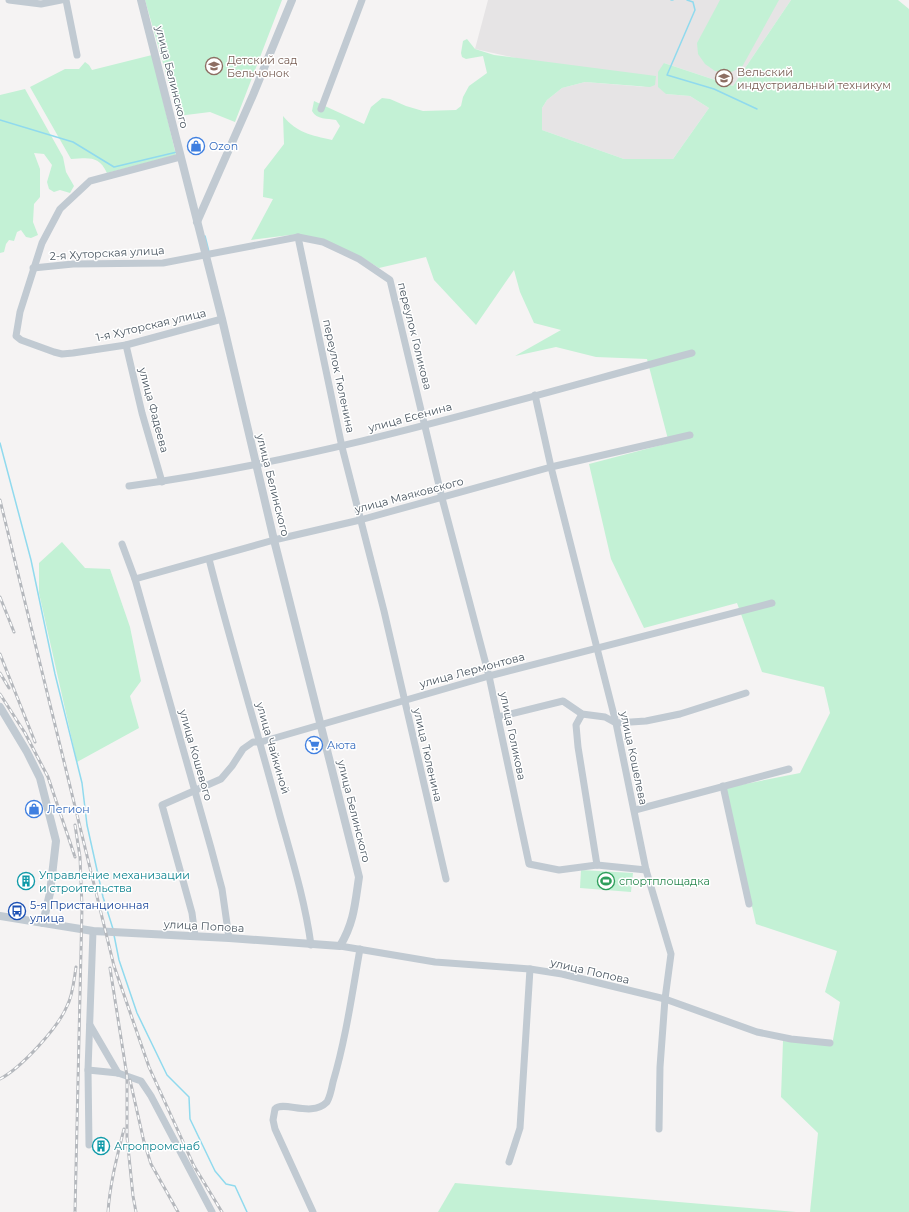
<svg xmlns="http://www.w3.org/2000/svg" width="909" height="1212" font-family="Montserrat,sans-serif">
<rect width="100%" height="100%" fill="#f5f3f3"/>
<polygon fill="#e6e4e5" points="488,0 791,0 733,86 664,63 666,94 690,96 709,108 673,159 624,159 542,130 542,108 547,100 562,88 585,82 646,87 475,49"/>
<g fill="#c3f1d5">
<polygon points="145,0 282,0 235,122 210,112 178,116"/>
<polygon points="720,0 779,0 742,67 729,73 715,71 705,64 698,54 697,43"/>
<path d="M791 0H898L909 9V1212H810L818 1133 781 1097 783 1041 832 1045 840 1002 825 992 837 951 756 924 725 788 800 773 830 713 824 687 762 672 737 603 644 628 611 559 589 464 669 443 647 359 596 357 556 347 515 356 561 330 534 323 520 292 514 270 476 325 434 280 426 257 379 268 361 257 298 234 251 240 273 199 263 197 264 170 284 144 283 116C297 133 311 135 332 140L340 126 336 120C327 118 317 120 312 111L314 101 364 124 371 107 382 98 390 99 406 106 423 111 456 110 461 106 463 97 469 86 487 73 483 56 466 59 462 57 461 53 463 41 467 39 475 49 494 55 656 76 655 85 650 87 585 82 562 88 547 100 542 108V130L624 159H673L709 108 690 96 666 94 658 87V72L664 63 733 86Z"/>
<path d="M152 55 176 155 107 173C99 155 88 158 71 159L30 87 65 69H79L85 62 89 65 92 70Z"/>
<polygon points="25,89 63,157 66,172 74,186 70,193 60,190 54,192 49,189 47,182 52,165 44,154 34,153 40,169 40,197 34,204 33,222 38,235 31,238 26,237 21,230 17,232 14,241 9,240 6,244 4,252 0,253 0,95"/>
<polygon points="62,542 85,568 110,569 130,627 141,681 130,696 139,728 77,762 39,593 39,563"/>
<polygon points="581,870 633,873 631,892 580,888"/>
<polygon points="455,1183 796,1212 438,1212"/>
</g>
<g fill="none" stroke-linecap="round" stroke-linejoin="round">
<g stroke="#90daee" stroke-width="1.5">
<polyline points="671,0 673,0"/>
<polyline points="687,0 693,2 695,10 667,75 714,89 757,109"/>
<polyline points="0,120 73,142 114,167 177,152"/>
<polyline points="205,236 209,252"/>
<polyline points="0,443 31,560 55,674 82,783 87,825 103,897 113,929"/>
<polyline points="114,935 119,960 137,1013 167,1075 189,1097 190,1119 215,1171 226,1184 235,1186 247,1212"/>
</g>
<g stroke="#c1cad2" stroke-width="7">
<polyline points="9,0 41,4 61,0"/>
<polyline points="66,0 77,55"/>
<polyline points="321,109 362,0"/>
<polyline points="180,157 90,181 60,209 42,243 20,312 16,336 21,340 54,352 62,354 73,353 126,345 222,319"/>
<polyline points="298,237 342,447 384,611 446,879"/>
<polyline points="33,268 73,264 163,263 298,237 323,242 359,259 390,280 442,498 489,676 529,864 559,870 597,865 646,870"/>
<polyline points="126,345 142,413 162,482"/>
<polyline points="535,395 551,467 616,723 646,870 671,954 665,999 660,1067 659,1129"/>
<path d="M129 486C320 460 506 403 692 353"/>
<polyline points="122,544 135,579 211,848 222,889 229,938"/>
<path d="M209 559C231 645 257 730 280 816 292 859 305 901 311 945"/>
<polyline points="135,579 274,540 360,520 551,467 690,435"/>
<polyline points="582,714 576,725 578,747 597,865"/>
<polyline points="498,717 563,701 582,714 605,717 616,723 646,721 680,714 746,693"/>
<polyline points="723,786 749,904"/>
<polyline points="635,810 789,769"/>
<polyline points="195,936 192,913 162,805 221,779 232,766 243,749 253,742 261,742 489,676 772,603"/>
<polyline points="340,946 435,962 530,969 562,974 665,999 757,1032 791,1039 830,1043"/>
<polyline points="90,1025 118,1073"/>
<polyline points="88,1070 118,1073 141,1081 151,1096 212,1212"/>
<polyline points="89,1145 88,1070 93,931"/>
<polyline points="509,1162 520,1128 530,969"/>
<path d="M313 1212 275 1129 273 1120 275 1109C284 1100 311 1118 327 1102 330 1097 332 1087 333 1082 346 1038 352 994 360 949"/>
</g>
<g stroke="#c1cad2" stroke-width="8">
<polyline points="197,222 253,95 292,0"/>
<polyline points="0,707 27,752 40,778 56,841 50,893 43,923"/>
<path d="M0 916 93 931 229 938 340 946C354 923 355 904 359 877L274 540 222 319 141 0"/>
</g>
<g stroke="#b5b8bd" stroke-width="3">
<g id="rail">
<polyline points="0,500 114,966 149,1067 194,1166 222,1212"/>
<polyline points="0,597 14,632"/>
<polyline points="0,654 35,742"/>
<polyline points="0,673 9,688"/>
<polyline points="0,694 25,733 48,777 75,857"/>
<polyline points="75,825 80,857 82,907 75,1212"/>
<polyline points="110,968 127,1076 127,1137 133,1196 136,1212"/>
<path d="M0 1079C21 1068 58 1028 67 1006 73 995 74 979 76 967"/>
<polyline points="130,1080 144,1142 151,1164 178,1212"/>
<path d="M108 1212C110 1183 117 1157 124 1129"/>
</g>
</g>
<use href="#rail" stroke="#fff" stroke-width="1.5" stroke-dasharray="4.5" stroke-linecap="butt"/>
</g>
<defs>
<g id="school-ring" transform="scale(0.9)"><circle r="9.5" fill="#fff" stroke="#8d6e63" stroke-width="1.5"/><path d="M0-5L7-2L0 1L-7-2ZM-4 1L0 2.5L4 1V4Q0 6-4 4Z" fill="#8d6e63"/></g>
<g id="university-ring" transform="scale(0.9)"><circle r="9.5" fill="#fff" stroke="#8d6e63" stroke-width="1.5"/><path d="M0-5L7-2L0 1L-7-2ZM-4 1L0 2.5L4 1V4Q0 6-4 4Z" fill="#8d6e63"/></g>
<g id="shop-ring" transform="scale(0.9)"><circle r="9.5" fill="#fff" stroke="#3f7fe0" stroke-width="1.5"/><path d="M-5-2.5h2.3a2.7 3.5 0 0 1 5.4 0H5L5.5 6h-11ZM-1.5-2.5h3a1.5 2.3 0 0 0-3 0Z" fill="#3f7fe0"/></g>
<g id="supermarket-ring" transform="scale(0.9)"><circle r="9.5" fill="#fff" stroke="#3f7fe0" stroke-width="1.5"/><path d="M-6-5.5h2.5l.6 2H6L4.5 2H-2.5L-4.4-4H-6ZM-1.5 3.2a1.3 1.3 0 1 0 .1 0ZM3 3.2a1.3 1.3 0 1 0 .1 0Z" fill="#3f7fe0"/></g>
<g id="building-ring" transform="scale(0.9)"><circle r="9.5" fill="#fff" stroke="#0f9aa8" stroke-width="1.5"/><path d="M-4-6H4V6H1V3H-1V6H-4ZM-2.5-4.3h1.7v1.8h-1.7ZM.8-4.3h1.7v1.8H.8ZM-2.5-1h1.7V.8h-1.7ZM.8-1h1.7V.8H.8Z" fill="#0f9aa8"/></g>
<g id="stadium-ring" transform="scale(0.9)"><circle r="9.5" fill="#fff" stroke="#2e9e5b" stroke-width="1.5"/><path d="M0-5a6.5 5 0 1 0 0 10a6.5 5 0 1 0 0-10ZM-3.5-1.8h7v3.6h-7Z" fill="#2e9e5b"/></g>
<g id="bus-ring" transform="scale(0.9)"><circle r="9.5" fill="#fff" stroke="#1a4fb4" stroke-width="1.5"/><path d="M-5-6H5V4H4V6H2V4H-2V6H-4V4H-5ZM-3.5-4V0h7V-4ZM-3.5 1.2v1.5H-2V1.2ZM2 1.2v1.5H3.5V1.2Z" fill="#1a4fb4"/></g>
</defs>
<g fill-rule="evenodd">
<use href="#school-ring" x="214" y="66"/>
<use href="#university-ring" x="724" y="78"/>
<use href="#shop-ring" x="196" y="146"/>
<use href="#supermarket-ring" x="314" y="745"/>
<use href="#shop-ring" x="34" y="809"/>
<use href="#building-ring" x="26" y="881"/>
<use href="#stadium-ring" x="606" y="881"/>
<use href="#bus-ring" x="17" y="911"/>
<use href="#building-ring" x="101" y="1146"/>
</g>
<g text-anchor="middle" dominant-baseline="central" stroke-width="3" stroke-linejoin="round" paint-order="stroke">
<g font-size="11" fill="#785e54" stroke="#fff" text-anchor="start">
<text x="227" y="60">Детский сад<tspan x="227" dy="13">Бельчонок</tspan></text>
<text x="737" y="72">Вельский<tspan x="737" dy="13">индустриальный техникум</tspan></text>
</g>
<g font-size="11" fill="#4a5661" stroke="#fff">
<text transform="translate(172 77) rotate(76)">улица Белинского</text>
<text transform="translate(107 253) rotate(-3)">2-я Хуторская улица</text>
<text transform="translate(151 325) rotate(-13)">1-я Хуторская улица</text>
<text transform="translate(415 336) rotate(76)">переулок Голикова</text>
<text transform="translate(339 376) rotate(78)">переулок Тюленина</text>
<text transform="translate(154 410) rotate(75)">улица Фадеева</text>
<text transform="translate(410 417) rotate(-15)">улица Есенина</text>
<text transform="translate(273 485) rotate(76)">улица Белинского</text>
<text transform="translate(409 495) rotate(-15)">улица Маяковского</text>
<text transform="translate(472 670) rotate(-15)">улица Лермонтова</text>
<text transform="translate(513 736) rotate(78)">улица Голикова</text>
<text transform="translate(273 748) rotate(74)">улица Чайкиной</text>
<text transform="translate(196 755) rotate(74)">улица Кошевого</text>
<text transform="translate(428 755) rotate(77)">улица Тюленина</text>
<text transform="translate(634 758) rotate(78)">улица Кошелева</text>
<text transform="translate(354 811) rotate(76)">улица Белинского</text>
<text transform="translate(204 926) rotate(3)">улица Попова</text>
<text transform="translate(590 971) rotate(13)">улица Попова</text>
</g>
<g font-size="11" fill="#366cbe" stroke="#fff" text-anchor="start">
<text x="209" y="146">Ozon</text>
<text x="327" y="745">Аюта</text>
<text x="47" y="809">Легион</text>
</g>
<g font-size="11" fill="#0d838f" stroke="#fff" text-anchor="start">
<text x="39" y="875">Управление механизации<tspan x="39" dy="13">и строительства</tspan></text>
<text x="114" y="1146">Агропромснаб</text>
</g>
<g font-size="11" fill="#27864d" stroke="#fff" text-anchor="start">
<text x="619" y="881">спортплощадка</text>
</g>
<g font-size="11" fill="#164399" stroke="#fff" text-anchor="start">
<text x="30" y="905">5-я Пристанционная<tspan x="30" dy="13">улица</tspan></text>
</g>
</g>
</svg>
